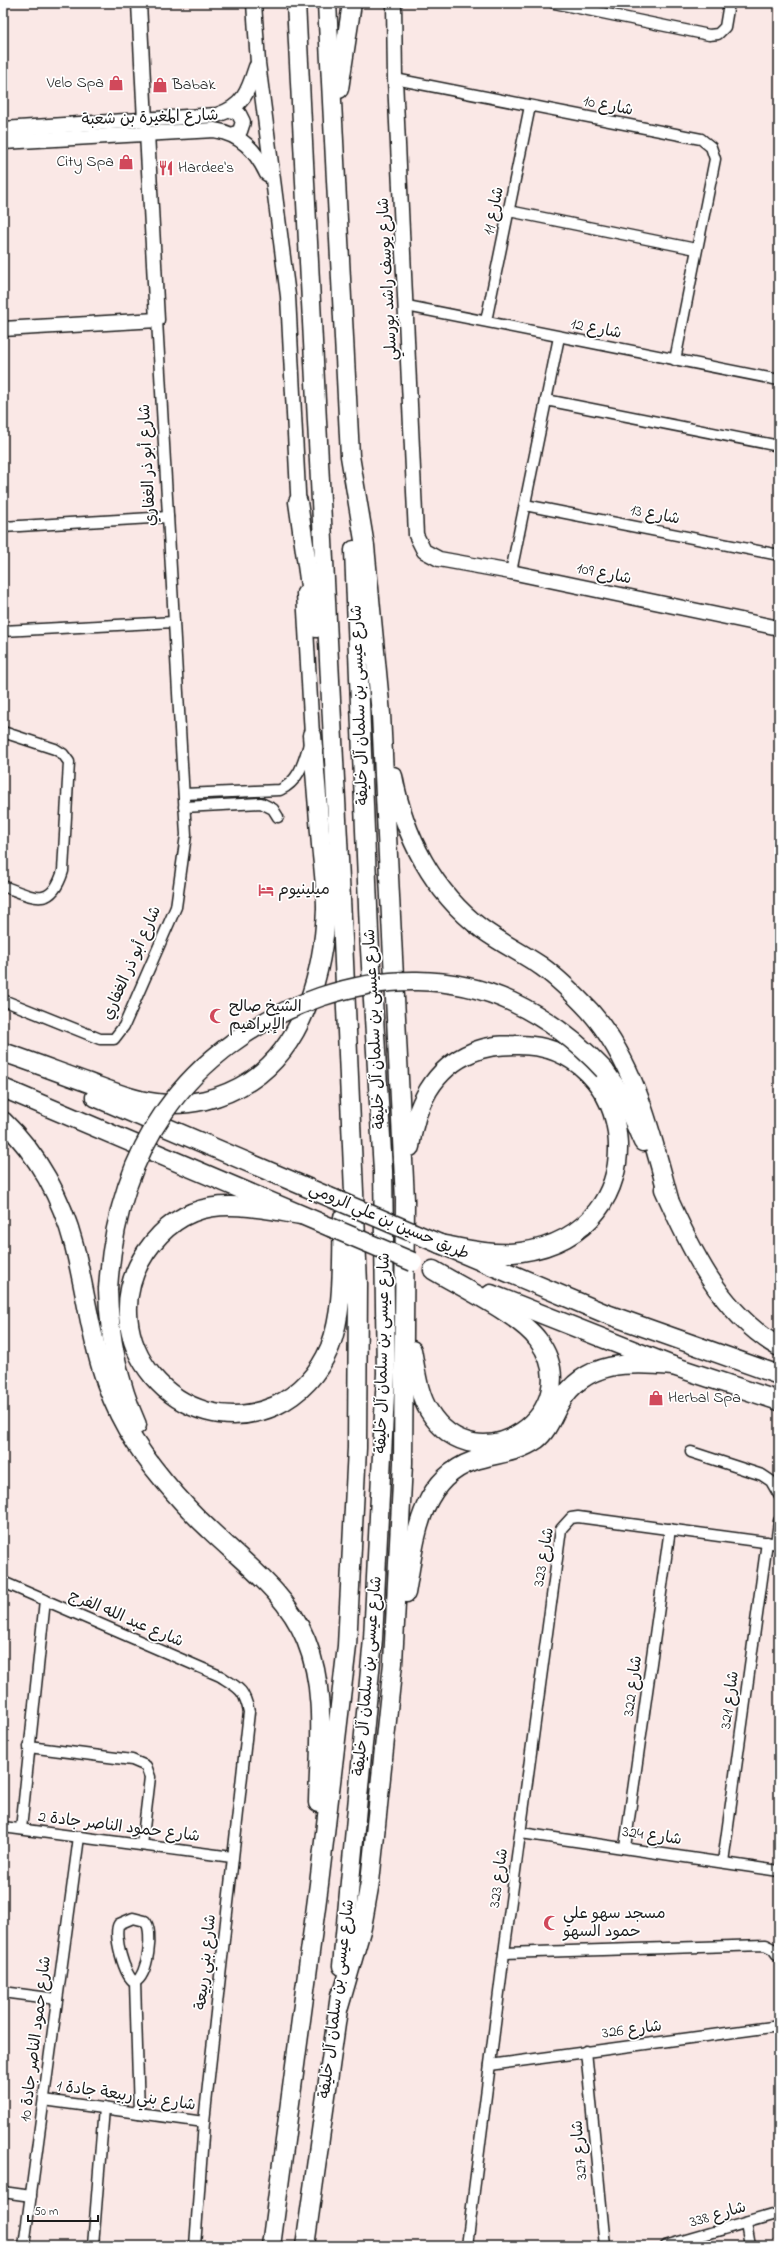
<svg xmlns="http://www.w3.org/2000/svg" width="782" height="2249" font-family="'Indie Flower','Playpen Sans Arabic',sans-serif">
<rect width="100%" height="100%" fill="#fae8e6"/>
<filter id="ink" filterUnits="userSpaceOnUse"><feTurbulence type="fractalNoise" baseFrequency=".025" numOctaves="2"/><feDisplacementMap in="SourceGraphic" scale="8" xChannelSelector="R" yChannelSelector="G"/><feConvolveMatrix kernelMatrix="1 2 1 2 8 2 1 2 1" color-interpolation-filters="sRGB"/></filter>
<g filter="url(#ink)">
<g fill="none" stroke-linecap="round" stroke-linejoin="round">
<g stroke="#1c1c1c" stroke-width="13">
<g id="street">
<polyline points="554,3 709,35 718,34 725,27 729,3"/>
<polyline points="395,79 701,139 711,147 715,159 675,360"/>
<polyline points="509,211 696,249"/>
<polyline points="407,306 779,380"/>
<polyline points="486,321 530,106"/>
<polyline points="546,400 779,446"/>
<polyline points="525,505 779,555"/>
<polyline points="3,527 168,517"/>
<polyline points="511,572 559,337"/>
<polyline points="3,631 174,622"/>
<path d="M3 732 55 749 63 754 69 762 63 871C51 910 33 897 3 886"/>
<path d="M184 794 280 790C299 781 303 764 309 744"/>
<polyline points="184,807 261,803 273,809 278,817"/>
<polyline points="3,1000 100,1039 114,1039 124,1026 176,907 186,835 157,320"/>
<polyline points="691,1452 762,1475 771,1481 779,1495"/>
<polyline points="776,1544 779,1521"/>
<path d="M3 1582 220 1676C239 1688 244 1689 249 1712L204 2122 195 2246"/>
<polyline points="29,1747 132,1760 146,1766 150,1777 142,1845"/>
<polyline points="3,1827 232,1857"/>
<polyline points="21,1829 45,1600"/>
<polyline points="521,1833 779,1871"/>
<polyline points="625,1847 670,1529"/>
<polyline points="723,1862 767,1542"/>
<path d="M133 1918 145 1921C154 1930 148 1976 135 1982 124 1977 113 1933 119 1924Z"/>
<polyline points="504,1953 765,1945 773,1949 779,1957"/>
<polyline points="135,1982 139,2113"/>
<polyline points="3,1992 57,1999"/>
<polyline points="586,2051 605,2246"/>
<polyline points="490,2065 779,2026"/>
<polyline points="44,2100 204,2122"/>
<polyline points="3,2192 31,2196"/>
<polyline points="746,2223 750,2246"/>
<polyline points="24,2246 79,1837"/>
<polyline points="93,2246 104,2108"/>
<polyline points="467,2246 504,1953 561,1529 571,1518 578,1517 779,1544"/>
<polyline points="665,2246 779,2213"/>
</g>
</g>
<g stroke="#1c1c1c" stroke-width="17">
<g id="secondary">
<polyline points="139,3 145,121"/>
<polyline points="254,3 258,63 288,296 299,512"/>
<polyline points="394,3 395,79 416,535 424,551 439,559 511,572 779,628"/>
<polyline points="231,110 239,114 243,122 240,131 233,135"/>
<path d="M3 129 217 115C243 107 248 92 256 67"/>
<path d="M3 142 214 130C241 134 256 151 267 174"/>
<polyline points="3,329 157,320 147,133"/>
<polyline points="304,593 312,735"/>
</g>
</g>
<g stroke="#1c1c1c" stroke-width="21">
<g id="highway">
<polyline points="327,3 350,456 365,546 381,714 405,1200 403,1463 393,1663 370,1882 362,1927 339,2007"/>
<polyline points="339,89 352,3"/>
<polyline points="298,502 316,628"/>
<path d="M393 776C404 836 433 892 482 929 501 943 522 953 541 966 559 979 575 995 590 1011 636 1064 651 1133 669 1199"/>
<path d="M3 1052C32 1062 61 1073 89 1083 111 1091 133 1100 156 1103 188 1107 222 1099 250 1081 304 1046 324 970 326 908 326 887 323 866 321 845 318 808 315 772 312 735"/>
<polyline points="604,1070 623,1097 643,1142"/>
<polyline points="3,1088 330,1227"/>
<polyline points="95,1097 334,1199"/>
<path d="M3 1121C38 1154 62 1199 74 1245 90 1309 93 1370 127 1429 146 1462 181 1503 209 1529 244 1563 287 1593 306 1640 327 1691 319 1748 318 1803"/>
<path d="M410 1147C415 1106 433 1068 473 1052 486 1046 501 1045 515 1045 640 1042 662 1232 521 1252 494 1256 465 1249 440 1244"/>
<path d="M664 1189C690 1248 720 1313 779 1347"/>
<path d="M300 1215C237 1204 187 1192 146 1252 88 1338 180 1447 275 1406 300 1394 319 1373 330 1347 345 1307 341 1259 343 1217"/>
<polyline points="414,1233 604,1313 779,1375"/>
<path d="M108 1289C109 1336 118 1382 137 1425"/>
<polyline points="491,1294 673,1366 779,1401"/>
<path d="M412 1350C416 1370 418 1394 429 1411 478 1490 591 1411 538 1340 520 1315 461 1287 433 1270"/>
<path d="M406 1593C415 1544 417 1481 473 1461 495 1453 516 1454 536 1440 548 1431 553 1415 560 1403 585 1360 630 1362 673 1366"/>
<polyline points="342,1966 373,1639 386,1373 383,1171 369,932 354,550"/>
<polyline points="271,2246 319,1884 347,1646 357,1448 358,1284 343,939 296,3"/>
<polyline points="305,2246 340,1995"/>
</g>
</g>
<use href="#street" stroke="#fff" stroke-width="10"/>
<use href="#secondary" stroke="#fff" stroke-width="14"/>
<use href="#highway" stroke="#fff" stroke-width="18"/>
<g stroke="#1c1c1c" stroke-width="21" stroke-linecap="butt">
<g id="highway-bridge">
<polyline points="334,1199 414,1233"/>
<polyline points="330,1227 413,1262"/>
<path d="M108 1289C112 1226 128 1164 165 1111 237 1008 392 946 512 1002 548 1019 577 1041 604 1070"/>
</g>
</g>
<use href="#highway-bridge" stroke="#fff" stroke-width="18"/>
</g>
</g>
<defs>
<g id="shop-bare" transform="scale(1.2)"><path d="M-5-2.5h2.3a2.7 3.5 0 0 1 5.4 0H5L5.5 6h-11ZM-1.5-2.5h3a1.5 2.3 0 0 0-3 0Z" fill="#d1495b" stroke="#fff" stroke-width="2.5" paint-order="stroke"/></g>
<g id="restaurant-bare" transform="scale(1.2)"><path d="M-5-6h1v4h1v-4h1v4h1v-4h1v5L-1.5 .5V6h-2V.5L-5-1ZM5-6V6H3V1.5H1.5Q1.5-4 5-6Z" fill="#d1495b" stroke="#fff" stroke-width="2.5" paint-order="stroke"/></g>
<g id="hotel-bare" transform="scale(1.2)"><path d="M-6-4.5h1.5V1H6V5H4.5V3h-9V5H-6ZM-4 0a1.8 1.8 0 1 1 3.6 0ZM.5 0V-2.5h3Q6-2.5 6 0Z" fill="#d1495b" stroke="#fff" stroke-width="2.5" paint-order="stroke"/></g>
<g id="mosque-bare" transform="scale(1.2)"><path d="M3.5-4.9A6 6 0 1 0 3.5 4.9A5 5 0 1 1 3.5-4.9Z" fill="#d1495b" stroke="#fff" stroke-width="2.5" paint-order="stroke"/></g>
</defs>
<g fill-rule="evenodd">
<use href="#shop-bare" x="116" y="83"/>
<use href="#shop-bare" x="160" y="85"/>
<use href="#shop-bare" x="126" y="162"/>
<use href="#restaurant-bare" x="166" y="168"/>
<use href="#hotel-bare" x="266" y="890"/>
<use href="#mosque-bare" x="217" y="1016"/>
<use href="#shop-bare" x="656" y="1398"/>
<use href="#mosque-bare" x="551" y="1923"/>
</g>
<g text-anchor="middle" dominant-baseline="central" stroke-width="3.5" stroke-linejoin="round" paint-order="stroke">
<g font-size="16" fill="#1c1c1c" stroke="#fff" text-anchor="start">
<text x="104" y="83" text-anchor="end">Velo Spa</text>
<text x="172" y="85">Babak</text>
<text x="114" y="162" text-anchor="end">City Spa</text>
<text x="178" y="168">Hardee's</text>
<text x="278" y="890">ميلينيوم</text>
<text x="229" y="1007">الشيخ صالح<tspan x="229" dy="18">الإبراهيم</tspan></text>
<text x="668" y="1398">Herbal Spa</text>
<text x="563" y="1914">مسجد سهو علي<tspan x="563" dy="18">حمود السهو</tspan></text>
</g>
<g font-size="16" fill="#1c1c1c" stroke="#fff">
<text transform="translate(608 106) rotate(11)">شارع 10</text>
<text transform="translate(150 118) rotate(-2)">شارع المغيرة بن شعبة</text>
<text transform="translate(494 211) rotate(-78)">شارع 11</text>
<text transform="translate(388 279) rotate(-93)">شارع يوسف راشد بورسلي</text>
<text transform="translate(596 329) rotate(11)">شارع 12</text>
<text transform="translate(148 465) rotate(-93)">شارع أبو ذر الغفاري</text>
<text transform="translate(655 515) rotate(11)">شارع 13</text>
<text transform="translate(604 574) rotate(12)">شارع 109</text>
<text transform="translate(360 705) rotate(-92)">شارع عيسى بن سلمان آل خليفة</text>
<text transform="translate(132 963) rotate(-66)">شارع أبو ذر الغفاري</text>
<text transform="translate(375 1029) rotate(-93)">شارع عيسى بن سلمان آل خليفة</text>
<text transform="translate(389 1222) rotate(23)">طريق حسين بن علي الرومي</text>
<text transform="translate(383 1353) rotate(-89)">شارع عيسى بن سلمان آل خليفة</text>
<text transform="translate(544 1557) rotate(-80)">شارع 323</text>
<text transform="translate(126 1619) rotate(23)">شارع عبد الله الفرج</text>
<text transform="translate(368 1676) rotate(-85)">شارع عيسى بن سلمان آل خليفة</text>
<text transform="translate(633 1686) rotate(-82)">شارع 322</text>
<text transform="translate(730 1700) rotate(-82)">شارع 321</text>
<text transform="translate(119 1827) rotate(7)">شارع حمود الناصر جادة 2</text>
<text transform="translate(652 1836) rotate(8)">شارع 324</text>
<text transform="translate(499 1878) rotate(-82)">شارع 323</text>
<text transform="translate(206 1962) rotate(-84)">شارع بني ربيعة</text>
<text transform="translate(337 1999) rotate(-83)">شارع عيسى بن سلمان آل خليفة</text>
<text transform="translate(632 2030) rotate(-7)">شارع 326</text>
<text transform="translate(36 2039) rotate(-83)">شارع حمود الناصر جادة 10</text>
<text transform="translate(126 2096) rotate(8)">شارع بني ربيعة جادة 1</text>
<text transform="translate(580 2150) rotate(-95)">شارع 327</text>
<text transform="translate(718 2215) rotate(-16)">شارع 338</text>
</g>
</g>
<rect width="782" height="2249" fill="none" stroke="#fff" stroke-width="16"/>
<rect x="8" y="8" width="766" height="2233" fill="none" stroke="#1c1c1c" stroke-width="1.5" filter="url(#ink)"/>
<path d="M28 2215v6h70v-6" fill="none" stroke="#1c1c1c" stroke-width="2"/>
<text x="34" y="2215" font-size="12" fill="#1c1c1c" stroke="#ffffff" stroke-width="3" paint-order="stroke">50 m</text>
</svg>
